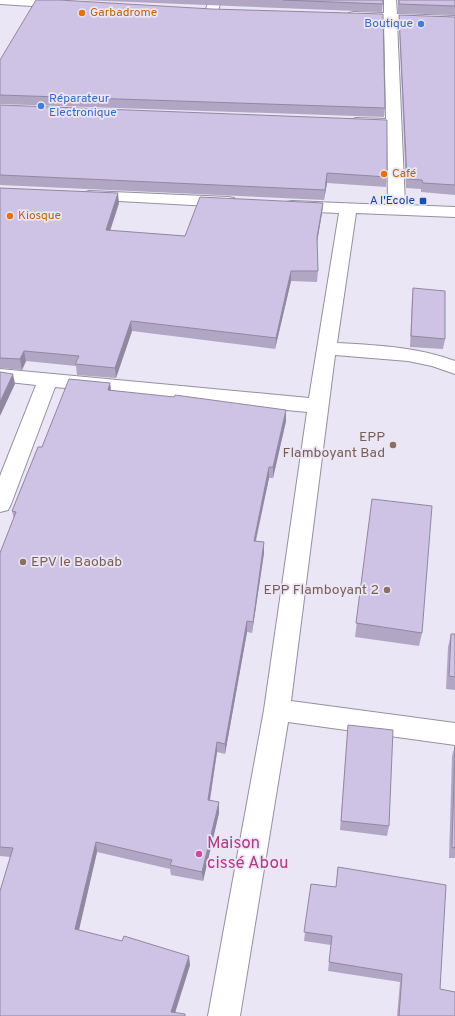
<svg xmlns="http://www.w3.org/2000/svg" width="455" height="1016" font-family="Overpass,sans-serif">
<rect width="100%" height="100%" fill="#ebe6f5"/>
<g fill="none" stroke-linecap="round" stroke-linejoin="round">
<g stroke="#95909e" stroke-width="2">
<g id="minor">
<polygon points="0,0 63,0 69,1 71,4 69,7 64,8 0,4"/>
<polygon points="209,0 221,0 217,15 207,15 205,12"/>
<path d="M384 0H396L397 14 455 16V24L397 22 405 205 455 207V217L356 213 337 343C377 345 417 347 455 361V374L432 366 408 361 335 355 291 701 455 723V745L288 722 240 1016H208L264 710 307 412 55 387 11 504 8 510 0 512V476L36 385 0 381V369L309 398 339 213 292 211 286 210 284 206 286 202 292 201 388 205 387 128 351 126 348 123 351 120 356 118 386 119 384 21 354 20 349 19 347 16 349 13 354 12 384 13Z"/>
<polygon points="89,191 228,197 234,198 236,202 234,206 228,207 83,199 81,196 83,193"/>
</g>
</g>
<use href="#minor" fill="#fff" fill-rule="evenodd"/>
</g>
<g fill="#b1a7c5">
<polygon points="80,0 383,0 382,12"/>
<polygon points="398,0 455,0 455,15 398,13"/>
<polygon points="399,15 455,17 455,195 421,192 421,189 406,188 399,24"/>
<polygon points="0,60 385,108 384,117 0,104"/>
<polygon points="0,105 387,177 386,187 327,183 324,200 0,185"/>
<polygon points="0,188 119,203 110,231 185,236 323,203 322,213 317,243 318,271 317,282 291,281 275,349 132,331 116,378 77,375 76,366 26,361 22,370 0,368"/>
<polygon points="413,288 445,339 443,349 410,347 412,298"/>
<polygon points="110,383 111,390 286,421 273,478 269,478 256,541 264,542 264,553 252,633 247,632 225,754 217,752 210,801 219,813 203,881 171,875 170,869 97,852 79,930 190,965 175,1013 0,1016 10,857 0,856 0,553 14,519 12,511 42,447"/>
<polygon points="372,499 422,633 419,646 355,637"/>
<polygon points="451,634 455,634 455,690 446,689 448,647"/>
<polygon points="348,725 389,826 387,836 340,830"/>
<polygon points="455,745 455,858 449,858 452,756"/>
<polygon points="338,867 440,989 455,1016 397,1016 400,982 328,971 331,945 304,941 311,884 336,887"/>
</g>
<g fill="#9088a0">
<polygon points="327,173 327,183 324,200 325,190"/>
<polygon points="118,193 119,203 107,240 106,230"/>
<polygon points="323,203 322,213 316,247 317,237"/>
<polygon points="291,271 291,281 275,349 276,338"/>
<polygon points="131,321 132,331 116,378 115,368"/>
<polygon points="24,351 26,361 22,370 20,359"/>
<polygon points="13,374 15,384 0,416 0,402"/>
<polygon points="110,383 111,394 108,390"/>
<polygon points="286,410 286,421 273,478 273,467"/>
<polygon points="269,467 269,478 253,552 254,541"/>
<polygon points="264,542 264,553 252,633 253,622"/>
<polygon points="247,621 247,632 225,754 225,744"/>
<polygon points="217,742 217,752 208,810 208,800"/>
<polygon points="219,802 219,813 203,881 202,872"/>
<polygon points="96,842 97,852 77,938 75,929"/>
<polygon points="189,956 190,965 174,1016 171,1012"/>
</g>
<g fill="#cec2e5" stroke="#9088a0">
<polygon points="36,0 59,0 212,9 383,14 385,108 0,95 0,60"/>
<polygon points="283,0 383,0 383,4"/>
<polygon points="399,0 455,0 455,6 399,4"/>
<polygon points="399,15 455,17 455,185 423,183 422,180 407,179"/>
<polygon points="0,105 387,120 387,177 327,173 325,190 0,175"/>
<polygon points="0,188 118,193 106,230 185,236 200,197 323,203 317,237 318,271 291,271 276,338 131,321 115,368 75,364 79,356 24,351 20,359 0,358"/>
<polygon points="413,288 445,291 445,339 411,336"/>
<polygon points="0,372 13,374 0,402"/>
<polygon points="69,379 110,383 108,390 174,397 175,395 286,410 273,467 269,467 254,541 264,542 253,622 247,621 225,744 217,742 208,800 219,802 202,872 170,865 172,860 96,842 75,929 122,941 124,936 189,956 171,1012 185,1014 185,1016 0,1016 0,891 13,848 0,847 0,553 16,512 12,511 38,447 42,447"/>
<polygon points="372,499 432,506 422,633 356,623"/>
<polygon points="451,634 455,634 455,677 449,676"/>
<polygon points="348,725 393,730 389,826 341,821"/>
<polygon points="455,745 455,848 452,847"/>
<polygon points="338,867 446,885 440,989 455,992 455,1016 399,1016 402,974 329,962 332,936 304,932 311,884 336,887"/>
</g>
<g fill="#e8710a" stroke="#ebe6f5" stroke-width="1.5">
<circle cx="82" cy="13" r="4"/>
<circle cx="384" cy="174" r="4"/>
<circle cx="10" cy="216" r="4"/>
</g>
<g fill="#3f7fe0" stroke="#ebe6f5" stroke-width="1.5">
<circle cx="421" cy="24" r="4"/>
<circle cx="41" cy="106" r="4"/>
</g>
<rect fill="#1a4fb4" stroke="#ebe6f5" stroke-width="1.5" x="419" y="197" width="8" height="8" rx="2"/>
<g fill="#8d6e63" stroke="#ebe6f5" stroke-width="1.5">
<circle cx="393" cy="445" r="4"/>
<circle cx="23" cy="562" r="4"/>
<circle cx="387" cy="590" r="4"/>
</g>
<circle fill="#d1479c" stroke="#ebe6f5" stroke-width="1.5" cx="199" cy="854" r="4"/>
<g text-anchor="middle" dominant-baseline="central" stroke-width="3.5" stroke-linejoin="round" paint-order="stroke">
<g font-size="12" fill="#c56008" stroke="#ebe6f5" text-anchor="start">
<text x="90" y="13">Garbadrome</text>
<text x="392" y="174">Café</text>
<text x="18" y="216">Kiosque</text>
</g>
<g font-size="12" fill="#366cbe" stroke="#ebe6f5" text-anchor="end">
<text x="413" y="24">Boutique</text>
<text x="49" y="99" text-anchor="start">Réparateur<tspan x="49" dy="14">Electronique</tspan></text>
</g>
<g font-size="12" fill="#164399" stroke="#ebe6f5" text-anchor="end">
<text x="415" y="201">A l'Ecole</text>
</g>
<g font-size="14" fill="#785e54" stroke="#ebe6f5" text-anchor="end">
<text x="385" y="437">EPP<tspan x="385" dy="16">Flamboyant Bad</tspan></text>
<text x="31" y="562" text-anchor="start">EPV le Baobab</text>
<text x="379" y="590">EPP Flamboyant 2</text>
</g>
<g font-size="17" fill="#b23c85" stroke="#ebe6f5" text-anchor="start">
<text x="207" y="844">Maison<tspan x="207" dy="20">cissé Abou</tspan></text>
</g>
</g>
</svg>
